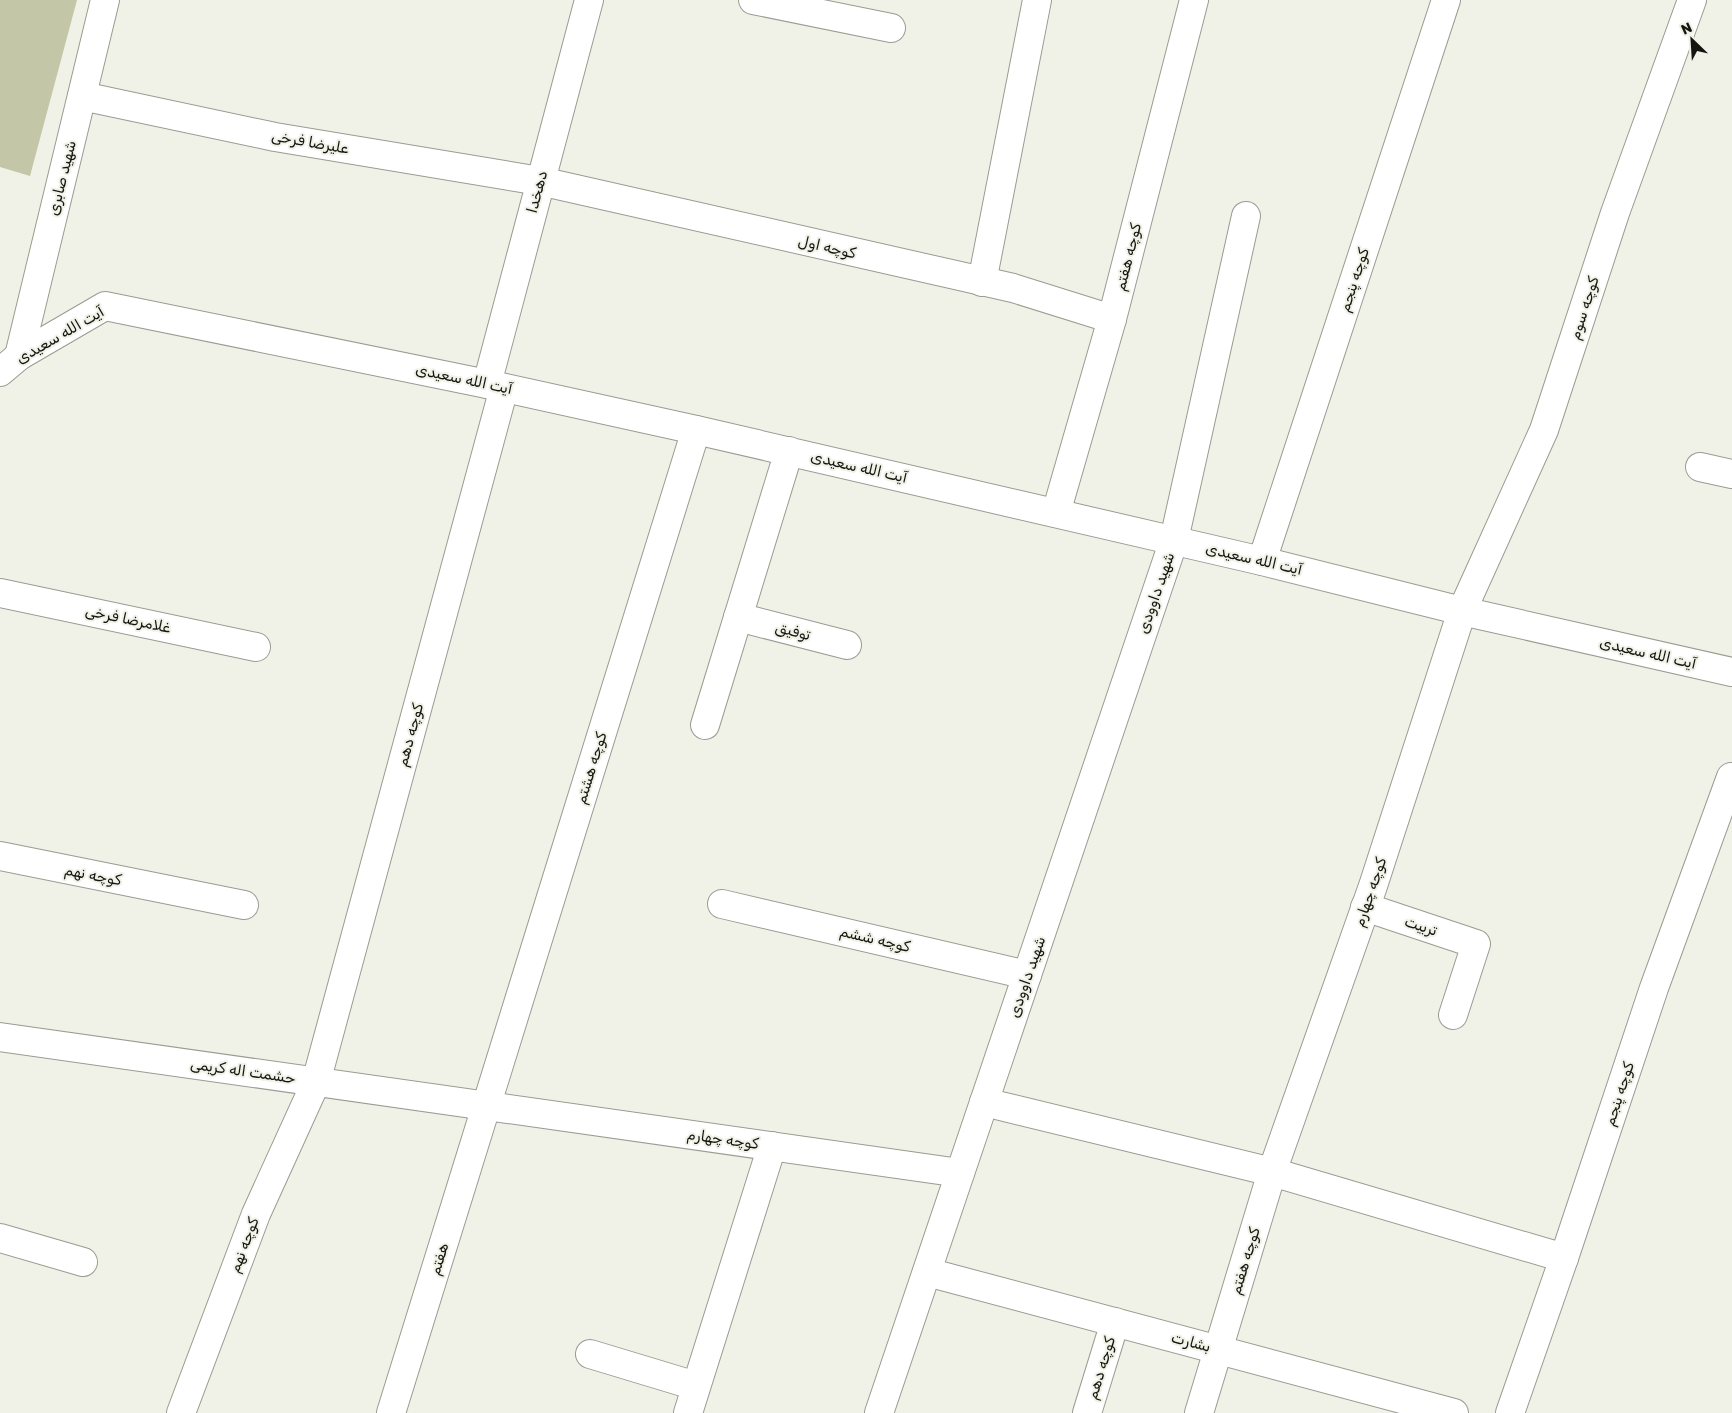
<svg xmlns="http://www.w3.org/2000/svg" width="1732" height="1413" font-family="Rubik,'Noto Sans Arabic',sans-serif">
<rect width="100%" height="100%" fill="#f1f2e7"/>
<polygon fill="#c4c6a8" points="0,0 77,0 30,176 0,167"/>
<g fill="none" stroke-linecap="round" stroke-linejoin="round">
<g stroke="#9a9b91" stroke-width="30">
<g id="minor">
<polyline points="753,0 891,28"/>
<polyline points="82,96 275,137 540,181 1013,288 1112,319"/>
<polyline points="982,282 1037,0"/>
<polyline points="19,356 105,0"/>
<polyline points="487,384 589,0"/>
<polyline points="1700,467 1732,474"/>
<polyline points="1056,513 1112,319 1194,0"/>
<polyline points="1262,561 1446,0"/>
<polyline points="0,593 256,647"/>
<polyline points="738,617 847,645"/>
<polyline points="705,725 789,451"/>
<polyline points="0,856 244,905"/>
<polyline points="722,904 1027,975"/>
<polyline points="1365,907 1476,944 1453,1015"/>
<polyline points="0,1037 960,1173"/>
<polyline points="984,1102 1272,1172 1564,1258"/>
<polyline points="0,1238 83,1262"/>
<polyline points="927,1272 1454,1413"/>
<polyline points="590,1354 696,1386"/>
<polyline points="181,1413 256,1214 316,1082 504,388"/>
<polyline points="391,1413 696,430"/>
<polyline points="688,1413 772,1146"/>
<polyline points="879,1413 1174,540 1246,216"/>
<polyline points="1087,1413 1115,1322"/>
<polyline points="1199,1413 1272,1172 1373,886 1462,611 1544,430 1615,213 1692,0"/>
<polyline points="1510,1413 1564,1258 1654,988 1731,777"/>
</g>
</g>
<g stroke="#9a9b91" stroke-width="30">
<polyline id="tertiary" points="0,372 19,356 105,306 487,384 696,430 1262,561 1462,611 1732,672"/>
</g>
<use href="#minor" stroke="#fff" stroke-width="28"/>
<use href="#tertiary" stroke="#fff" stroke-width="28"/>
</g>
<g text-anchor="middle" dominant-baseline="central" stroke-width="4" stroke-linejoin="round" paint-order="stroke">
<g font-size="15" fill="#141511" stroke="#f1f2e7">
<text transform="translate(310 142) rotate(10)">علیرضا فرخی</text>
<text transform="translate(62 178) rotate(-76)">شهید صابری</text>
<text transform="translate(537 192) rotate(-75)">دهخدا</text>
<text transform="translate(827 247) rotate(13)">کوچه اول</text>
<text transform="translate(1128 257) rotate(-76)">کوچه هفتم</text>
<text transform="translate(1354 280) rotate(-72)">کوچه پنجم</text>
<text transform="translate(1584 308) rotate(-72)">کوچه سوم</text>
<text transform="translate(60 335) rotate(-30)">آیت الله سعیدی</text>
<text transform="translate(464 379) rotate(12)">آیت الله سعیدی</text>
<text transform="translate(859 467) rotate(13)">آیت الله سعیدی</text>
<text transform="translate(1254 559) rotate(13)">آیت الله سعیدی</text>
<text transform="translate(1156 593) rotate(-71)">شهید داوودی</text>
<text transform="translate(128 619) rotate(12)">غلامرضا فرخی</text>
<text transform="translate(793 631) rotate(14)">توفیق</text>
<text transform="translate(1648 653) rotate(13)">آیت الله سعیدی</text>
<text transform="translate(410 735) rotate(-75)">کوچه دهم</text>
<text transform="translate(591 768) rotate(-73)">کوچه هشتم</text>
<text transform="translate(93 875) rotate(11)">کوچه نهم</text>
<text transform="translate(1370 892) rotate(-71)">کوچه چهارم</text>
<text transform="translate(1421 926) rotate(18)">تربیت</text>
<text transform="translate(875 939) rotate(13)">کوچه ششم</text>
<text transform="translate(1027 977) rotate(-71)">شهید داوودی</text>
<text transform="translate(243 1071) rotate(8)">حشمت اله کریمی</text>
<text transform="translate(1619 1094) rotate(-72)">کوچه پنجم</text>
<text transform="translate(723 1139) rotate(8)">کوچه چهارم</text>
<text transform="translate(244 1245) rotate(-69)">کوچه نهم</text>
<text transform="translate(439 1259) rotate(-73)">هفتم</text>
<text transform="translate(1245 1261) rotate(-73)">کوچه هفتم</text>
<text transform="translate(1191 1342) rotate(15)">بشارت</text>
<text transform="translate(1101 1368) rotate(-73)">کوچه دهم</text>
</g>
</g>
<g transform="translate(1692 40) rotate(335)" stroke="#f1f2e7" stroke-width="4" paint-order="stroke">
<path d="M0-4L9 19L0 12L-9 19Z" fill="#141511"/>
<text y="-8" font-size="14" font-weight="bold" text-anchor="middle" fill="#141511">N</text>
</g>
</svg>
